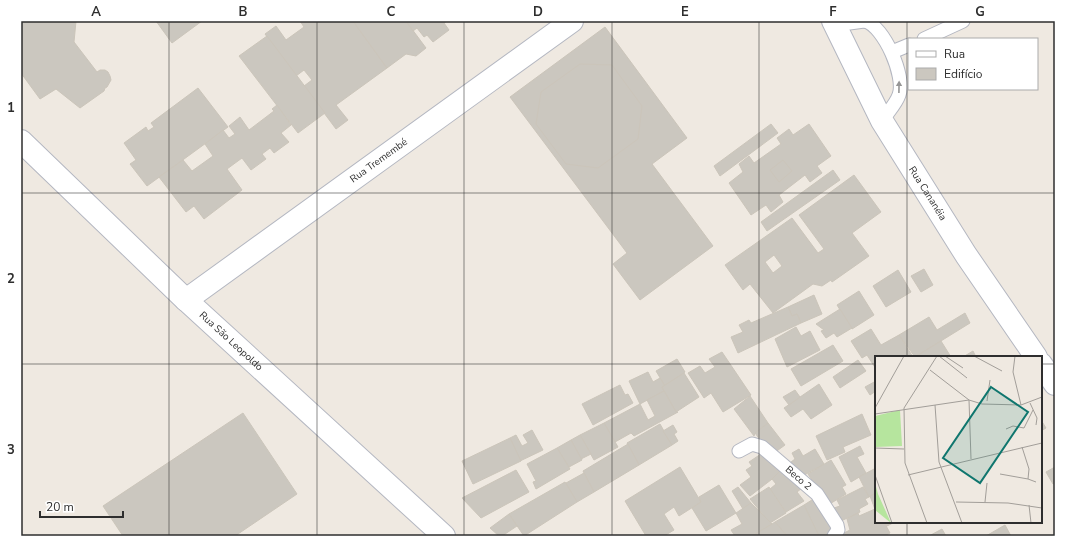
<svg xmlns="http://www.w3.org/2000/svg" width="1076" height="557" font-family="'Nunito Sans',sans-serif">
<rect width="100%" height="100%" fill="#efe9e1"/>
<g fill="#cbc7bf" stroke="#cbc5ba" fill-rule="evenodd">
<polygon points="21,21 76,21 74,42 97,72 100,70 105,70 108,72 110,76 111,80 107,87 105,88 104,91 80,108 56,89 40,99 21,73"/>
<polygon points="156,21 202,21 172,43"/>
<polygon points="300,21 353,21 387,68 336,105 348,120 336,129 304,86 312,80 304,70 296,76 265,34 276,26 286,40 304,27"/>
<polygon points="353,21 406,21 426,48 416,56 406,54 387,68"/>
<polygon points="406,21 447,21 444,23 449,30 433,42 427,35 424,37 417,28 413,31"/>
<polygon points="605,27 687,138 652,164 713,246 640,300 613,264 627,253 510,97"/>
<polygon points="267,36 325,113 298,133 239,56"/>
<polygon points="580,64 612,65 642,106 638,139 598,168 566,164 536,124 541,92"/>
<polygon points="198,88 228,127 147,186 130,164 136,160 124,143 146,127 148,131 154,127 151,123"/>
<polygon points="277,105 291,125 281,133 289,142 274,153 270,148 262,154 266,159 251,170 242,158 227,169 242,190 204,219 194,206 186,212 159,177 183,160 192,171 213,156 205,144 223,130 229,138 235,134 229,126 240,117 249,130 274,111 272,109"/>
<polygon points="771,124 778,133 720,176 714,166"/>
<polygon points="809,124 831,156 817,166 822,173 810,182 805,175 779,195 783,202 771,212 766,205 751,215 729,183 743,172 739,164 749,156 754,163 781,144 777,138 789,129 793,135"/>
<polygon points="783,160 792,171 779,182 770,170"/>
<polygon points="833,170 840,180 767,231 761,222"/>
<path d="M854 175 881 212 852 233 869 256 832 282 831 280 822 286 813 284 773 313 750 284 743 290 725 265 792 218 818 253 824 249 799 215ZM774 255 782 266 773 273 765 262Z"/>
<polygon points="924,269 933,285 921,292 911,276"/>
<polygon points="898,270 911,292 886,307 873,286"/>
<polygon points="859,291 874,315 852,329 837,305"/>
<polygon points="814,295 822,314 801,323 797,314 792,316 788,307"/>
<polygon points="788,307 792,316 797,314 801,323 738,353 731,337 743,332 739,325 749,320 751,323"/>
<polygon points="840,309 852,328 837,337 834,333 826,338 821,331 824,330 816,324"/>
<polygon points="965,313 970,323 915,357 899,335 929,317 937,330"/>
<polygon points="796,327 801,336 810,331 820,350 787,367 775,339"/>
<polygon points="871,329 881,345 899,335 913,357 876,357 876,369 867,355 862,358 851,341"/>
<polygon points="941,341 951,357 915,357"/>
<polygon points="833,345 843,361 801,386 791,369"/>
<polygon points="973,351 976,357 963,357"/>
<polygon points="722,352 751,395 723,412 711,393 704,398 688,373 700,366 705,373 715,367 709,359"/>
<polygon points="677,359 685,372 665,386 656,371"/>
<polygon points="858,360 866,371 840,388 833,377"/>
<polygon points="648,372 653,382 660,378 665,386 662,387 664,391 640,404 629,381"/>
<polygon points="684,373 699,397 676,412 662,387"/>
<polygon points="876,381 876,391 870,395 865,387"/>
<polygon points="819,384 832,405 811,419 803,409 791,417 784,408"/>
<polygon points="620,385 625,395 628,394 633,403 593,425 582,404"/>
<polygon points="795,390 800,397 789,405 783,397"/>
<polygon points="664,391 676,412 678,412 634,436 631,433 615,442 604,423 640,404 648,420 655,416 647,400"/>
<polygon points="750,396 768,423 755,433 754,436 734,409"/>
<polygon points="243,413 297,494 235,536 123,536 103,506"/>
<polygon points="862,414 871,435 843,447 845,452 827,460 816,436"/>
<polygon points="1041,420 1046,428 1041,431"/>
<polygon points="604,423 618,447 594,460 580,435"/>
<polygon points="768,423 785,445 774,453 766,448 755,433"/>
<polygon points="660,424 672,445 639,465 627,443"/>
<polygon points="673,425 677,432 674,434 678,441 672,445 663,431"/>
<polygon points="532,430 543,450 520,461 510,438 516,435 522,446 528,443 523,435"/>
<polygon points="580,435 591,454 581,459 571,440"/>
<polygon points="510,438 521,461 473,484 462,461"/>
<polygon points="571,440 582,460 569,467 557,448"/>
<polygon points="628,444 639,465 594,492 583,471"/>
<polygon points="860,446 864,454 857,457 866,473 851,482 839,457"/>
<polygon points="557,448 570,469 536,489 533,482 536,481 527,464"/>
<polygon points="799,449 803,456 815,449 824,464 799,478 791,462 795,459 792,453"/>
<polygon points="764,452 780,473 750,496 740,485 751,477 746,470 752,466 749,462"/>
<polygon points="831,460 846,485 842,487 846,494 828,505 808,474"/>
<polygon points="680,467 701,502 679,516 674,507 664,514 674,530 664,536 646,536 625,501"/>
<polygon points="784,467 802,488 797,492 804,501 786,512 770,489 776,484 772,479"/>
<polygon points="1055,467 1055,483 1053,484 1046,472"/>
<polygon points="876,468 876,493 869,497 859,477"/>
<polygon points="516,470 529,492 481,518 462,498"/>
<polygon points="584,473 594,492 577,502 566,483"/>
<polygon points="565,482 577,502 524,536 509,514"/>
<polygon points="719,485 736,513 706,531 692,508 701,502 699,497"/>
<polygon points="738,487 751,503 743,509 732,491"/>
<polygon points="769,487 786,513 770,523 750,499"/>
<polygon points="863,487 869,497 865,499 868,504 859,509 860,512 841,521 834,508 840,506 837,500"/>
<polygon points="876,493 876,512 870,496"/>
<polygon points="815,498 837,530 827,536 819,536 804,505"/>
<polygon points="751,503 772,524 752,536 735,536 731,530 742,524 736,513"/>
<polygon points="804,505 819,536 787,536 775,522"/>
<polygon points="875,509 876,522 884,522 890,533 884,536 846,536 844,533 850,530 847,519 858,513 859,516"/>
<polygon points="509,514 517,526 502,536 499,536 490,528"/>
<polygon points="775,522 787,536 752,536 772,524"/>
<polygon points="884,522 895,522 887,526"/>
<polygon points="1005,525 1011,536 986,536"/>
<polygon points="942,529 946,536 929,536"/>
</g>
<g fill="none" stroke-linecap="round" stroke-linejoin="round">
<g stroke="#b4b7c1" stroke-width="15">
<g id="lane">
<path d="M865 21C884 26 906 77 899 95 896 104 887 113 882 121"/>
<polyline points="835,25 864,21"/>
<polyline points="924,39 963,21"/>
<polyline points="892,52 909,45"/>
<path id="s1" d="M739 451 752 444 762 447 817 494 837 525 838 530 834 536"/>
</g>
</g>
<g stroke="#b4b7c1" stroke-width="24">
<g id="street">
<path id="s2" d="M21 141 186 300 444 536"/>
<path id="s3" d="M186 300 572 21"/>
</g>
</g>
<g stroke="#b4b7c1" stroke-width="24">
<g id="secondary">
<path id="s4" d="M833 21 882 121 966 255 1036 357"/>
<polyline points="1041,364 1055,384"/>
</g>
</g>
<use href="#lane" stroke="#fff" stroke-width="13"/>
<use href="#street" stroke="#fff" stroke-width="22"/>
<use href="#secondary" stroke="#fff" stroke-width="22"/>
</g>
<defs><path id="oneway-solid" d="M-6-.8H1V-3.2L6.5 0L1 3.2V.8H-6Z"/></defs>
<use fill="#969696" href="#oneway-solid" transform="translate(899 87) rotate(-89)"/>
<path fill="none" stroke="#2e2e2e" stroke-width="1" stroke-opacity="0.55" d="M169 21V536M317 21V536M464 21V536M612 21V536M759 21V536M907 21V357M21 193H1055M21 364H876M1041 364H1055M907 522V536"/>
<g text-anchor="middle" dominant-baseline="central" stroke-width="4" stroke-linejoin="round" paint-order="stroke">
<g font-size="10" fill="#2e2e2e" stroke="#fff">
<text stroke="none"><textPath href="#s3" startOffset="238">Rua Tremembé</textPath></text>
<text stroke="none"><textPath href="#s4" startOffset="197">Rua Cananéia</textPath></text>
<text stroke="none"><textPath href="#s2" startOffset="290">Rua São Leopoldo</textPath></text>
<text stroke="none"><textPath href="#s1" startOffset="73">Beco 2</textPath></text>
</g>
</g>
<g transform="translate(875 356)">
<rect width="167" height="167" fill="#efe9e1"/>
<path d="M25 54 27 90 0 91V60ZM0 127 3 138 16 167 0 154Z" fill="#b6e59e"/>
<path fill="none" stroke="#a29e99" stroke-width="1" d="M64 0 92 22M70 0 88 12M99 0 127 15M140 0 138 16 146 49M55 14 94 44 107 48 146 49 167 41M112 45 115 24M155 47 162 62 161 69M60 49 64 106 87 167M0 52 29 0M0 58 94 44 96 103M131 73 138 70 149 72 158 54M147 91 154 113 153 123 161 126M0 92 29 93M125 118 153 123M0 119 17 167M33 119 167 87M81 146 133 147 167 152M110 146 112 127M154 149 156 167M52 167 30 107 29 52 62 0"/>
<path fill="#0f766e" fill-opacity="0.15" stroke="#0f766e" stroke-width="2" d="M116 31 153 56 105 127 68 102Z"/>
<rect width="167" height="167" fill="none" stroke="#2e2e2e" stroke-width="2"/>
</g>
<rect width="1076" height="557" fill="none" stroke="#ffffff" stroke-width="44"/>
<rect x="908" y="38" width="130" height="52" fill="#ffffff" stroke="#ababab"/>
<rect x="916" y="51" width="20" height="6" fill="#ffffff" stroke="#ababab"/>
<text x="944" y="58" font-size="12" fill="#2e2e2e">Rua</text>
<rect x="916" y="68" width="20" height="12" fill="#cbc7bf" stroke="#ababab"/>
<text x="944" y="78" font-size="12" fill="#2e2e2e">Edifício</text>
<path d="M40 511v6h83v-6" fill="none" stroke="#2e2e2e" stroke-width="2"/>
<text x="46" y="511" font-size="12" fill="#2e2e2e" stroke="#ffffff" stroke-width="3" paint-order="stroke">20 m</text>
<rect x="22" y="22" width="1032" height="513" fill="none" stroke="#2e2e2e" stroke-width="1.5"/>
<g font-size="13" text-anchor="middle" font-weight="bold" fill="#2e2e2e">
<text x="96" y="16">A</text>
<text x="243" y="16">B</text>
<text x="391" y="16">C</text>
<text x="538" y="16">D</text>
<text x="685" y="16">E</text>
<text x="833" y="16">F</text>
<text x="980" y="16">G</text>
<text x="11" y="112">1</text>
<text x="11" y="283">2</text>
<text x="11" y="454">3</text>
</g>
</svg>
